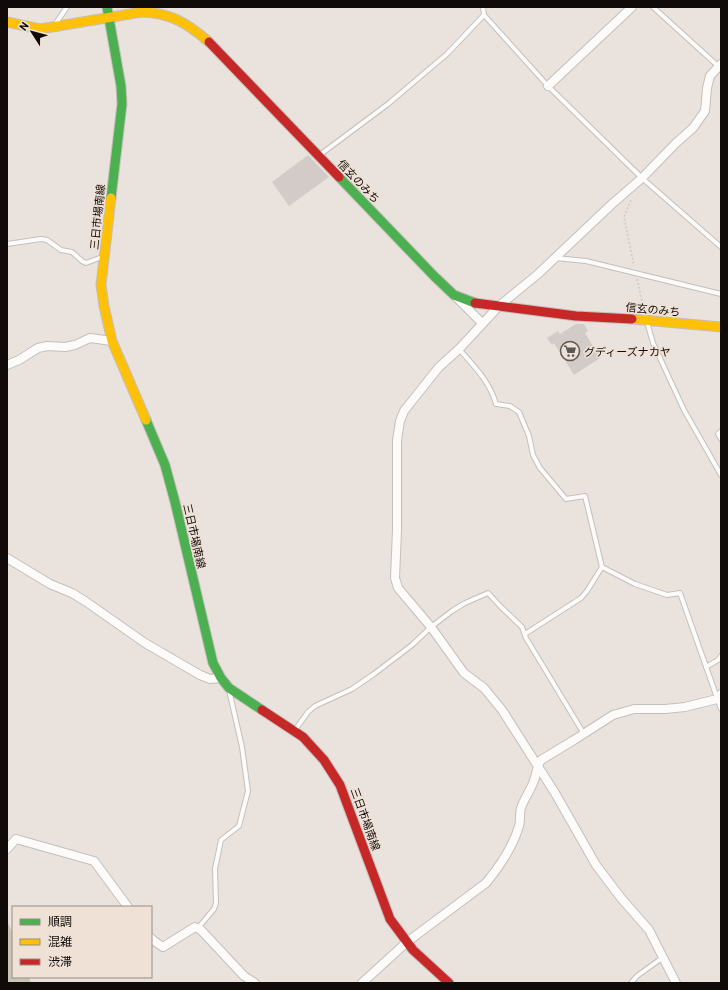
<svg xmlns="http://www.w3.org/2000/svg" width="728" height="990" font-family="Barlow,'Noto Sans JP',sans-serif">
<rect width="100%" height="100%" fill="#eae2dd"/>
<polygon fill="#c8c7b5" points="7,921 13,934 13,977 29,977 31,983 7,983"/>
<g fill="#d2cbc8">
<polygon points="308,155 329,177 289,206 272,182"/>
<polygon points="576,324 584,324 588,331 585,333 600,358 574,375 554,343 552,345 547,338 558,331 560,334"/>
</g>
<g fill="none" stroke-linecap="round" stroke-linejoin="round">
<g stroke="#c5bfbc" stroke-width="6">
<g id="lane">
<polyline points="653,7 718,66"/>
<polyline points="484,15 548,86 642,178 721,247"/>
<polyline points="56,23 67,7"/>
<polyline points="321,154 388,104 447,54 484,15 483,7"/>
<polyline points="7,244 41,239 47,240 61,250 72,252 82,261 86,263 102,257"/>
<polyline points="555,258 586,261 721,294"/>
<polyline points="647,322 653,343 684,410 721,475"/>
<path d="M459 349C474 366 490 382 496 404L510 406 519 412 529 436 533 455 540 468 566 499 585 496 602 567 635 584 667 595 680 593 721 709"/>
<polyline points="721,431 718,434 721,439"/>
<polyline points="525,634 581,598 587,591 602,567"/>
<polyline points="706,667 718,660 721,656"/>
<polyline points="295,730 308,712 315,706 352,689 374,674 412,645 431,627 452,611 465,603 488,593 500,606 522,627 526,638 584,734"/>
<polyline points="198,928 214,909 216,903 215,869 221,840 239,826 248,791 242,747 229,690"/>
<polyline points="631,983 637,976 662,958"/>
</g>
</g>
<g stroke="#c5bfbc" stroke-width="10">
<g id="street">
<polyline points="548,86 632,7"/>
<polyline points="457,298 482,323"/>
<polyline points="7,365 19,360 38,348 47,346 65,347 75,345 90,338 112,341"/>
<polyline points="7,558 50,584 72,593 85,601 145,643 200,675 210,679 221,678"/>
<polyline points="7,849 16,839 94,861 128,907"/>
<polyline points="151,938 154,941 163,947 195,927 201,930 244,976 255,983"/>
<path d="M362 983 407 942 486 883C500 866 513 847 519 826 521 820 519 814 521 808 524 799 530 791 533 783 537 775 536 767 541 760L574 740 613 715 634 709H665L685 707 717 699 721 694"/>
<polyline points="676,983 649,930 621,898 596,865 555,793 502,710 484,688 464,673 431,627 398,588 395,578 397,530 397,440 400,421 404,411 439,367 459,349 499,306 538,274 612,204 642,178 676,143 693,128 705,111 707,88 710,76 721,64"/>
</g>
</g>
<g stroke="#c5bfbc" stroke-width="11">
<g id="fast">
<polyline points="107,7 121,86 122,104 111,198"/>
<polyline points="339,177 434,276 454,295 475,303"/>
<polyline points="146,420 165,465 175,502 213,663 221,678 229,688 262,710"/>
</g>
</g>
<g stroke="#c5bfbc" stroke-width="11">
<g id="slow">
<path d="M7 22 40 29 142 12C171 13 187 23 209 42"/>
<polyline points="111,198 101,285 104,306 112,341 146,420"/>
<polyline points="632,319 721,327"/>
</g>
</g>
<g stroke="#c5bfbc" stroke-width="11">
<g id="jam">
<polyline points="209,42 339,177"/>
<polyline points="475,303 576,316 632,319"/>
<polyline points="262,710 303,737 324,760 340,785 390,919 413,950 449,983"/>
</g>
</g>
<g stroke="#ccc9c8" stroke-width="1.5" stroke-dasharray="2 2" stroke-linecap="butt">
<polyline points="631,200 624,217 634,266"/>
<polyline points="637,279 644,310"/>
</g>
<use href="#lane" stroke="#fcfbfa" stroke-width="4"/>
<use href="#street" stroke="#fcfbfa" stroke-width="8"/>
<use href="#fast" stroke="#4caf50" stroke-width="9"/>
<use href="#slow" stroke="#ffc107" stroke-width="9"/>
<use href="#jam" stroke="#c62828" stroke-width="9"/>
</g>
<defs>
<g id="supermarket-ring" transform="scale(1)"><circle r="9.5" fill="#f0e1d7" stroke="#5c5653" stroke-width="1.5"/><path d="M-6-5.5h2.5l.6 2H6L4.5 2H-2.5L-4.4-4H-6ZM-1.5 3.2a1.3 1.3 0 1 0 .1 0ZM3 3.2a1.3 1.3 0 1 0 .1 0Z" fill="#5c5653"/></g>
</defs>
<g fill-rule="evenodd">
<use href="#supermarket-ring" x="570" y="351"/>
</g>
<g text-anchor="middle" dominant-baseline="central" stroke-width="3" stroke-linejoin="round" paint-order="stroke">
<g font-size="11" fill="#100b08" stroke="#f0e1d7">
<text transform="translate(359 181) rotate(46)">信玄のみち</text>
<text transform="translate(97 217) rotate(-84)">三日市場南線</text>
<text transform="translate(653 309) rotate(5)">信玄のみち</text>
<text transform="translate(195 536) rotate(77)">三日市場南線</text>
<text transform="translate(366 819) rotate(70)">三日市場南線</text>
</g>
<g font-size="11" fill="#100b08" stroke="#f0e1d7" text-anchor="start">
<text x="584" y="351">グディーズナカヤ</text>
</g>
</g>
<rect width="728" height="990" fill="none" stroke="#100b08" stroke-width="16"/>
<rect x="12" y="906" width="140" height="72" fill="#f0e1d7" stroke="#968b84"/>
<rect x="20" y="919" width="20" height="6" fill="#4caf50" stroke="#968b84"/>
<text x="48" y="926" font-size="12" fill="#100b08">順調</text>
<rect x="20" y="939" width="20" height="6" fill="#ffc107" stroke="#968b84"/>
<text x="48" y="946" font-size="12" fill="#100b08">混雑</text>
<rect x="20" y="959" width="20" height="6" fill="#c62828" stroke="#968b84"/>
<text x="48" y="966" font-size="12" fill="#100b08">渋滞</text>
<g transform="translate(32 32) rotate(306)" stroke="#f0e1d7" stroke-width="3" paint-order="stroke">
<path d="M0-3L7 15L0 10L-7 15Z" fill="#100b08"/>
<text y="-6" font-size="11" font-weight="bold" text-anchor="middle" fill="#100b08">N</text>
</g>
</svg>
